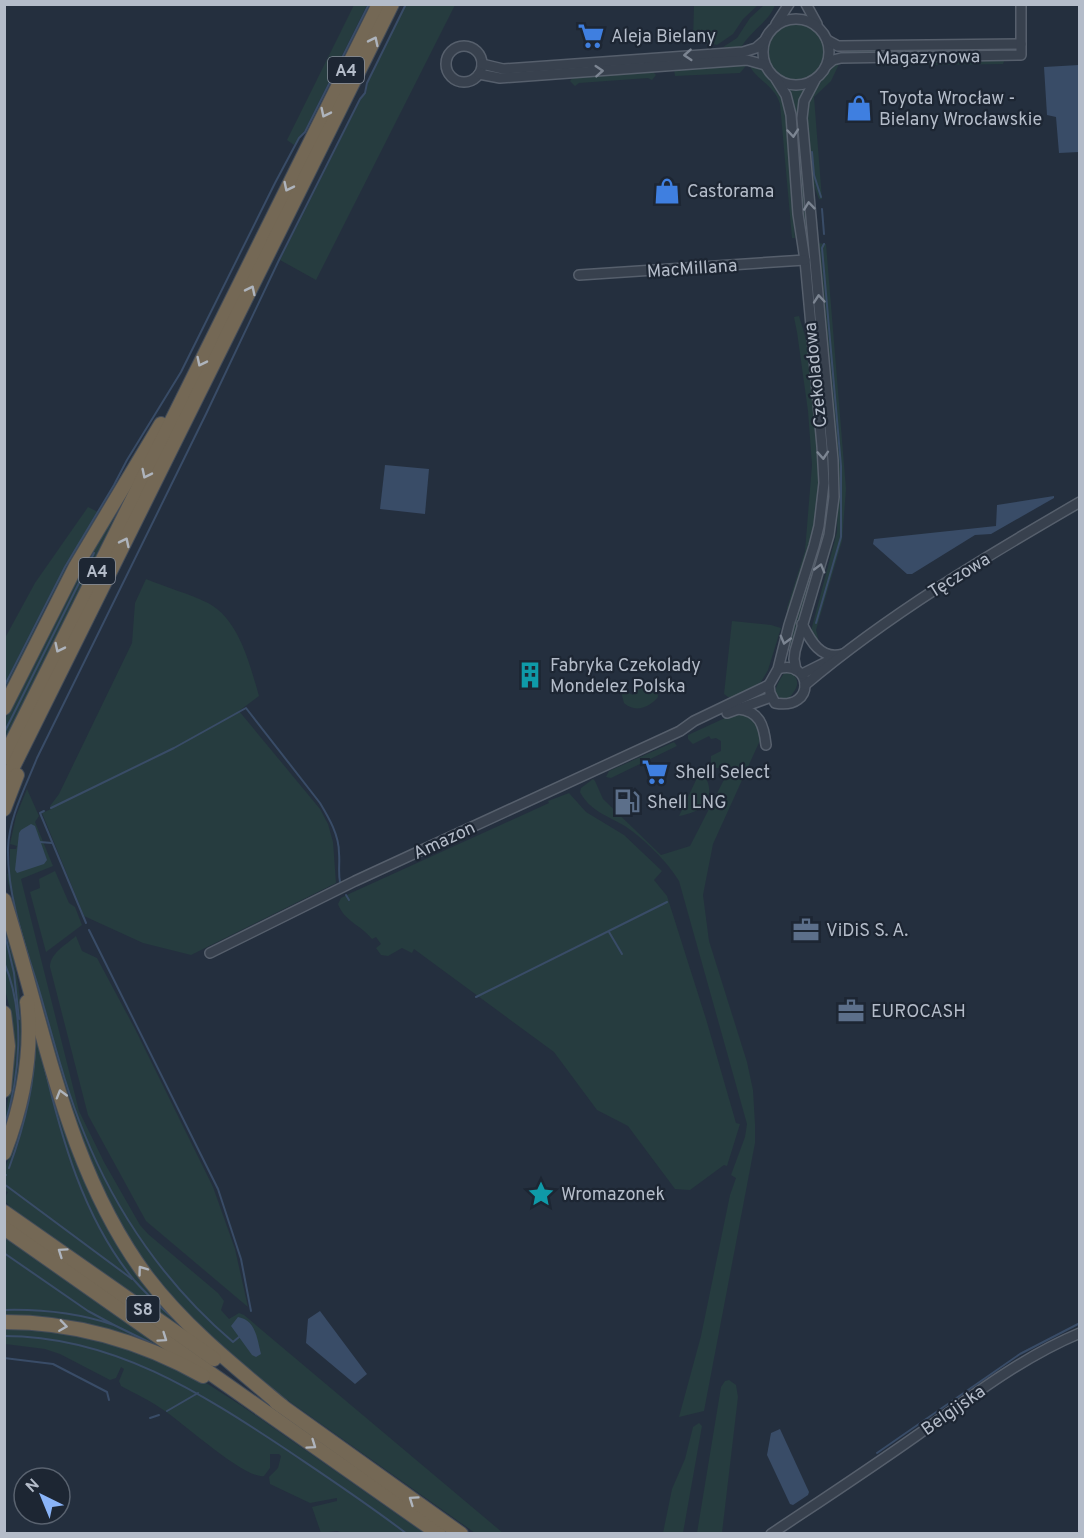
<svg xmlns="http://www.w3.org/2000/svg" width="1084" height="1538" font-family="Overpass,sans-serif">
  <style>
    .green { fill: #263c3f }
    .water { fill: #394c67 }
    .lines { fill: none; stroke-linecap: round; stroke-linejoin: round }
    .stream { stroke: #394c67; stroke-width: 2 }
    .minor-casing { stroke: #565f6c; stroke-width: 12 }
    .highway-casing { stroke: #434c59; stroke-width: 16 }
    .minor { stroke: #38414e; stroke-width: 9 }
    .highway { stroke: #746855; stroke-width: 14 }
    .oneway { stroke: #aeb4bd }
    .oneway2 { stroke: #7c8592 }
    .labels { text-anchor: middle; stroke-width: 4.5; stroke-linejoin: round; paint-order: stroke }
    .shield { fill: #1d2633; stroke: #878f9c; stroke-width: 1.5 }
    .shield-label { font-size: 16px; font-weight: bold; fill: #b4bcc9 }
    .poi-label { font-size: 18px; fill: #b4bcc9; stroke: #1d2633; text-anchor: start }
    .street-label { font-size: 18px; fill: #b4bcc9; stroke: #1d2633 }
  </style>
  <rect width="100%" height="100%" fill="#242f3e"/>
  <g class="green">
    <path d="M 405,4 L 455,5 L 316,280 L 280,260 L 361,99 L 366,93 L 368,82 Z"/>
    <path d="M 354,5 L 367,5 L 305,130 L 294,145 L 287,140 Z"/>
    <path d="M 694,5 L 694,4 L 758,5 L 743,19 L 733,34 L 717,45 L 702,41 L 693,41 Z"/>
    <path d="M 764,5 L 775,5 C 769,22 749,32 741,48 L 723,47 L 737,38 L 750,18 Z"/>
    <circle cx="796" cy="52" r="29"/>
    <path d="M 1011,48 L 1011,51 L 848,54 L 847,50 Z"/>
    <path d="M 1005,59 L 1003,64 L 875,66 L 877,64 L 903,64 L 917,61 Z"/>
    <path d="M 840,62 L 831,81 L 814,97 L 822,199 L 819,199 L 810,176 L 805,121 L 808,102 L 830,67 Z"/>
    <path d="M 745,64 L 745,67 L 740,73 L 675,76 L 674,69 Z"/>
    <path d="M 749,64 C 768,69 780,90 785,108 L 795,238 L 792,238 L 780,104 C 774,84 755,80 749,64 Z"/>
    <path d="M 652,71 L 656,75 L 652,80 L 648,78 L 579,83 L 575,86 L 570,81 L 574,76 Z"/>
    <path d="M 786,89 L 805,89 L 799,100 L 797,115 L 809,236 L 806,237 L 794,105 Z"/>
    <path d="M 817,243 L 826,244 L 846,489 L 842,541 L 816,630 L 819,642 L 817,645 L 811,631 L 837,532 L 838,484 Z"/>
    <path d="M 799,316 L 809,349 L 820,481 L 815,529 L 787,620 L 787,608 L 805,551 L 812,465 L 808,411 L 797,332 L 794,317 Z"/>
    <path d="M 817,338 L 819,350 C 825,409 836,470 826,529 C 819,570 802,609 791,649 L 786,648 L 824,521 Z"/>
    <path d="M 125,497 L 5,740 L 5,719 L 58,610 Z"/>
    <path d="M 88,507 L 100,513 L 49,601 L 5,691 L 5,638 L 35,583 Z"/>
    <path d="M 146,579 C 165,587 190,594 208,603 C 239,619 250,665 259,696 L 239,711 L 320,809 L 328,824 L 333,842 L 336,883 L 191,955 L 143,943 L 84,916 L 42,813 L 51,809 L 50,806 L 59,794 L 132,643 L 135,603 Z"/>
    <path d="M 732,621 L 771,625 L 781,628 L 768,670 L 761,682 L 735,697 L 728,697 L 724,694 Z"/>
    <path d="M 785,671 L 794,675 C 802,686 793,692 787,701 C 767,694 779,683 785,671 Z"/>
    <path d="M 640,681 L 657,688 L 658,697 C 649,708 635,713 624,703 L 621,692 L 622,690 L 633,695 Z"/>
    <path d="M 738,712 L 753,716 L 762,736 L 713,844 L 703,895 L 709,941 L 747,1062 L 753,1090 L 755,1124 L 755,1143 L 704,1411 L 679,1417 L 701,1336 L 730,1195 L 736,1178 L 731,1175 L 745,1137 L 747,1124 L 679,881 C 668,862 643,838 625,826 C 608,816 590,811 580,792 L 581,788 L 593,779 L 595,781 L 603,799 L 661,855 L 690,846 L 730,768 L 711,768 L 711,756 L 721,751 L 721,741 L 716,738 L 711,739 L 709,736 L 693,744 L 688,739 L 688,735 Z"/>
    <path d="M 674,742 L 677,746 L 611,778 L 606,777 L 609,771 Z"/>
    <path d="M 700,774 L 704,774 C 718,799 703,812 679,816 L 697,778 L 701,780 L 702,779 L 698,776 Z"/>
    <path d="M 27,789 L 39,816 L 35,822 L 53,866 L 21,879 L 79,1111 L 104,1162 L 140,1225 L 148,1234 L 218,1293 L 224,1301 L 221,1310 L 229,1319 L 239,1313 L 244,1315 L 503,1533 L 475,1533 L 276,1392 L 215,1345 L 158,1284 L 114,1218 L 78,1136 L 8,882 L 7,874 L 10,873 L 10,849 L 16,849 L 17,846 L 10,844 L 16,816 Z"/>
    <path d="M 569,793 L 586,812 L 624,835 L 662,871 L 654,880 L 667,896 L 706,1019 L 736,1123 L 740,1124 L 727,1166 L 724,1165 L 690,1190 L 675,1189 L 628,1126 L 597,1110 L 554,1052 L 414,949 L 412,953 L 402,948 L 388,956 L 381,955 L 376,948 L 381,944 L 376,937 L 372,939 C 361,925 344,921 338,904 L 341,898 L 351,893 L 549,803 L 548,801 Z"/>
    <path d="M 55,871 L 69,903 L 75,907 L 82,925 L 46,952 L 30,892 L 40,888 L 39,879 Z"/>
    <path d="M 4,922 C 21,979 28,1037 16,1095 C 13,1110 8,1125 5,1140 L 5,1117 L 12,1077 L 11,1014 L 5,989 Z"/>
    <path d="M 76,936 L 82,951 L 97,958 L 135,1029 L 213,1187 L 235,1249 L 248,1307 L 146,1221 L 88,1115 L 50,967 C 50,953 66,945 76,936 Z"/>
    <path d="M 33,1020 L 83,1174 L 198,1341 L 11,1208 L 5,1201 L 5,1197 L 8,1192 L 5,1191 L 5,1168 L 12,1150 Z"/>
    <path d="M 4,1236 L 180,1358 L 5,1318 Z"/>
    <path d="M 5,1326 L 27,1326 L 120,1344 L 200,1379 L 242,1406 L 424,1533 L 347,1534 L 337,1531 L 321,1533 L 312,1507 L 337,1501 L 337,1498 L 310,1503 L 270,1484 L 269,1477 L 278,1468 L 281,1456 L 279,1454 L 270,1454 L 270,1468 L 264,1476 C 246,1480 183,1423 165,1411 C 151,1401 136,1394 121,1386 L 119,1381 L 124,1369 L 121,1367 L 116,1378 L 110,1380 L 60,1354 L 45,1349 L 5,1344 Z"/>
    <path d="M 729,1380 L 736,1385 L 738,1397 L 722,1533 L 697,1533 L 721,1387 L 725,1381 Z"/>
    <path d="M 699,1423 L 702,1426 L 683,1533 L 663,1533 L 672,1489 L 685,1459 L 693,1427 Z"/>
  </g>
  <g class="water">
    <path d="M 1079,65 L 1079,152 L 1059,153 L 1056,117 L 1047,115 L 1044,67 Z"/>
    <path d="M 385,465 L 429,469 L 425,514 L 380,509 Z"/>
    <path d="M 1054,496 L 1054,498 L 991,534 L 975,535 L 912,574 L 907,574 L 873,544 L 874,539 L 996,526 L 997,505 Z"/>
    <path d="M 31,824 L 35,826 L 47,860 L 44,864 L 17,873 L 15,870 L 19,833 L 21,830 Z"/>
    <path d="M 320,1311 L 367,1374 L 355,1384 L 306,1343 L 308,1319 Z"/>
    <path d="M 238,1317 C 256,1320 257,1339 261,1354 L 256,1357 L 252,1355 L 231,1326 Z"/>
    <path d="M 780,1429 L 809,1492 L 808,1495 L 793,1505 L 790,1504 L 767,1455 L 771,1433 Z"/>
  </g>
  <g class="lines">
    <g class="stream">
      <path d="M 812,152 L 814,175 L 821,197"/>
      <path d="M 822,209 L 824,234"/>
      <path d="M 816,623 L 841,537 L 841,466 L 822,248 L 824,244"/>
      <path d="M 4,687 L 65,567 L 114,485 L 127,460 L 181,372 L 275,183 L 299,138 L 305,132 L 369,4"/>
      <path d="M 4,733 L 94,553"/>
      <path d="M 51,808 L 174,748 L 246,708 L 320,803 C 329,818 339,835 339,853 C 340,863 338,872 340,882"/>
      <path d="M 44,811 L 40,813 L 86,923"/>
      <path d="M 40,842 L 52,843"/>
      <path d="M 346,895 L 349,900"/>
      <path d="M 4,930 L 14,973 L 19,1019"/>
      <path d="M 89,930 L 218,1189 L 241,1259 L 251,1311"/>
      <path d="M 609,932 L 622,954"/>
      <path d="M 4,962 C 26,1014 20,1076 4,1128"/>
      <path d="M 476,997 L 667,902"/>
      <path d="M 43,1060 C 61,1137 83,1218 134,1280 C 147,1295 163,1309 177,1322"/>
      <path d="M 9,1168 C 24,1127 35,1086 35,1042"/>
      <path d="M 4,1177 L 6,1175"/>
      <path d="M 4,1184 L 132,1279"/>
      <path d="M 4,1253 L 88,1311 L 114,1325 C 78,1313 42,1309 4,1310"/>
      <path d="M 114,1325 L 157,1346"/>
      <path d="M 4,1336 C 113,1336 201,1393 287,1450 C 327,1477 368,1504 407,1534"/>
      <path d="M 239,1337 L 233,1342 C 167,1286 116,1213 84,1133 C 65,1087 53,1038 39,990 C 25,945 7,896 8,848 C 9,817 26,786 37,758 L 206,414 L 279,260 L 360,99 L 365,93 L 367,83 L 406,4"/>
      <path d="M 4,1358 L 53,1364 L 107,1392 L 109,1400"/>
      <path d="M 167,1411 L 198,1393"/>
      <path d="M 150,1418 L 159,1415"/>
      <path d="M 877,1453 L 1020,1354 L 1080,1323"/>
    </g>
    <g class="minor-casing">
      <g id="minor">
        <path d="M 806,4 L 817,24"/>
        <circle cx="796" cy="52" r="33"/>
        <path d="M 776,24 L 789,4"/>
        <path d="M 827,40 L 838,46 L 1021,44"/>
        <circle cx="464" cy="64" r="18"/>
        <path d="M 482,64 L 503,69 L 743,52 L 756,48 L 764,41"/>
        <path d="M 827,65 L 833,60 L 841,58 L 1021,55 L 1021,4"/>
        <path d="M 479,74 L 500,78 L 747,60 L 765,65"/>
        <path d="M 776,79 L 786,95 L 791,115 L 798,214 L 805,260 L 822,446 L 824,483 L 819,526 L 814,546 L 789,625 L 778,669 L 769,685 L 770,693 L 775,703 C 817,711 812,658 778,669"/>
        <path d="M 579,275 L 805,260"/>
        <path d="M 802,624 C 810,640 821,661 843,654"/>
        <path d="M 796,670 L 794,659 L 795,651 L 829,535 L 834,497 L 833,460 L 802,118 L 804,101 L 815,80"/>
        <path d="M 802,674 L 830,660"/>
        <path d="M 805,685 C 889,614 985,557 1080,502"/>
        <path d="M 738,709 C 760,711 764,726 766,745"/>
        <path d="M 727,713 L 771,697"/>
        <path d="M 210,953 L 355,881 L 680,731 L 694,721 L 769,685"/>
        <path d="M 771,1534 C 819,1502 868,1470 916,1436 C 968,1399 1020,1358 1080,1333"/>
      </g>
    </g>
    <g class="highway-casing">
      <g id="highway">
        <path d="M 4,708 L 76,566 L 161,424"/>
        <path d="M 4,758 L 379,4"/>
        <path d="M 4,785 L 392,4"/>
        <path d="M 4,809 L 17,775"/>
        <path d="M 4,900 C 45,1028 65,1167 147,1277 C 185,1327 234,1366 282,1406"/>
        <path d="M 4,1013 L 8,1046 L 4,1090"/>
        <path d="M 4,1153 C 22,1106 33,1053 27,1002"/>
        <path d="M 4,1212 L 214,1359"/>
        <path d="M 4,1228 L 439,1534"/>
        <path d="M 4,1322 C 75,1322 141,1341 203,1376"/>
        <path d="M 276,1402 L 461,1534"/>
      </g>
    </g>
    <use href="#minor" class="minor"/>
    <use href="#highway" class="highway"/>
  </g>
  <defs><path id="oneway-chevron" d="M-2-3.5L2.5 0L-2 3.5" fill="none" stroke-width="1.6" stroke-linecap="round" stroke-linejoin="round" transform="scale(1.5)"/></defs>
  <g class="oneway">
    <use href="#oneway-chevron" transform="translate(374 41) rotate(-64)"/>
    <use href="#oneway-chevron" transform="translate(325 113) rotate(116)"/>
    <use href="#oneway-chevron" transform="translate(288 187) rotate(116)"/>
    <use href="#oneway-chevron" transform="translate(251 290) rotate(-64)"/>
    <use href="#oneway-chevron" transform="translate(201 362) rotate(116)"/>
    <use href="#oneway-chevron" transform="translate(146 474) rotate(116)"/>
    <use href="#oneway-chevron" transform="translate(125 542) rotate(-64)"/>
    <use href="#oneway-chevron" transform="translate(59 648) rotate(116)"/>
    <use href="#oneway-chevron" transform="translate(61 1094) rotate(-106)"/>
    <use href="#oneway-chevron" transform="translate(62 1252) rotate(-145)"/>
    <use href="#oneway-chevron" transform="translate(142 1270) rotate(-126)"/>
    <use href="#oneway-chevron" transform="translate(63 1326) rotate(8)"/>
    <use href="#oneway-chevron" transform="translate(163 1338) rotate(35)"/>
    <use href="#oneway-chevron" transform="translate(312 1445) rotate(35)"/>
    <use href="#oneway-chevron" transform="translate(413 1500) rotate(-145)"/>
  </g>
  <g class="oneway2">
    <use href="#oneway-chevron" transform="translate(688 55) rotate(176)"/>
    <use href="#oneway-chevron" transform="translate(599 71) rotate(-4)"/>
    <use href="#oneway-chevron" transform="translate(793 133) rotate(85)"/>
    <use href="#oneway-chevron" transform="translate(809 206) rotate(-96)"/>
    <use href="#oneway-chevron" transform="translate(819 299) rotate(-95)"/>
    <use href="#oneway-chevron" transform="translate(823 455) rotate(86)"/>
    <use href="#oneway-chevron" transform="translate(820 568) rotate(-74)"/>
    <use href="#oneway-chevron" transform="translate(785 640) rotate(105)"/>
  </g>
  <defs>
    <g id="supermarket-bare" transform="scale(2.07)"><path d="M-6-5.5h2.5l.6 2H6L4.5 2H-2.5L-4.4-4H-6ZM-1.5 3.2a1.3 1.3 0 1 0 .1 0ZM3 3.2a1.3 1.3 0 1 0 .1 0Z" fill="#3f7fe0" stroke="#1d2633" stroke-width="2.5" paint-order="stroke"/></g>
    <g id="shop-bare" transform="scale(2.07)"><path d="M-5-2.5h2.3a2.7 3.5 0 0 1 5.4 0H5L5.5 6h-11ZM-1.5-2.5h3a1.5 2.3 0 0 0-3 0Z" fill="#3f7fe0" stroke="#1d2633" stroke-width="2.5" paint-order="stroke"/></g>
    <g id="building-bare" transform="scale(2.07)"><path d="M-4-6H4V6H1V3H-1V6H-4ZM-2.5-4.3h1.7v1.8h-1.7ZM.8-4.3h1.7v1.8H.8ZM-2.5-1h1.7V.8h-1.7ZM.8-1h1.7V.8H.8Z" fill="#0f9aa8" stroke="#1d2633" stroke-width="2.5" paint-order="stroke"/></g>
    <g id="fuel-bare" transform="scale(2.07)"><path d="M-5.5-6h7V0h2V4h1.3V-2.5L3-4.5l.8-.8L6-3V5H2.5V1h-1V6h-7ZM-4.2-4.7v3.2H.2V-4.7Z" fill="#5c6f8a" stroke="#1d2633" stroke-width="2.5" paint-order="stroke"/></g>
    <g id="office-bare" transform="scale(2.07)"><path d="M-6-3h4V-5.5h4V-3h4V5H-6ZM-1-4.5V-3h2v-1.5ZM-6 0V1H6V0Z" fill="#5c6f8a" stroke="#1d2633" stroke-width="2.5" paint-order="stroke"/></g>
    <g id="sight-bare" transform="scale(2.07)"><path d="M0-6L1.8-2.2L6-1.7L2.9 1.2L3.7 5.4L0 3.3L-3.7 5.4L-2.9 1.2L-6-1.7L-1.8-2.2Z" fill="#0f9aa8" stroke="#1d2633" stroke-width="2.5" paint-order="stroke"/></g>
  </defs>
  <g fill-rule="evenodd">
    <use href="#supermarket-bare" x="591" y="36"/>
    <use href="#shop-bare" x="859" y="108"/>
    <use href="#shop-bare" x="667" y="191"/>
    <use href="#building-bare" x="530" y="675"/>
    <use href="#supermarket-bare" x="655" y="772"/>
    <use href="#fuel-bare" x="627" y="802"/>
    <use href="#office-bare" x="806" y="930"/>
    <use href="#office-bare" x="851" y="1011"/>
    <use href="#sight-bare" x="541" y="1194"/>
  </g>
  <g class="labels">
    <g class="shield">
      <rect x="328" y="57" width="36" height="26" rx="4.5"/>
      <rect x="79" y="558" width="36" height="26" rx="4.5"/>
      <rect x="126.5" y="1296" width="33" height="26" rx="4.5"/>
    </g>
    <g class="shield-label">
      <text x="346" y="76">A4</text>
      <text x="97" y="577">A4</text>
      <text x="143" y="1315">S8</text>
    </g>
    <g class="poi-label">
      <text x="611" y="42">Aleja Bielany</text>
      <text x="879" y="104">Toyota Wrocław -<tspan x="879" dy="21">Bielany Wrocławskie</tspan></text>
      <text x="687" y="197">Castorama</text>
      <text x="550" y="671">Fabryka Czekolady<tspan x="550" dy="21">Mondelez Polska</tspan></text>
      <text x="675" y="778">Shell Select</text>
      <text x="647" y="808">Shell LNG</text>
      <text x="826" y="936">ViDiS S. A.</text>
      <text x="871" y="1017">EUROCASH</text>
      <text x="561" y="1200">Wromazonek</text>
    </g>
    <g class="street-label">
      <text transform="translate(928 57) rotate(-1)" y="6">Magazynowa</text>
      <text transform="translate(692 268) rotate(-4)" y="6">MacMillana</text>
      <text transform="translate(815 375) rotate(-96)" y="6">Czekoladowa</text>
      <text transform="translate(959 575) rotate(-32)" y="6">Tęczowa</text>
      <text transform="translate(444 840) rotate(-25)" y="6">Amazon</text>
      <text transform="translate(953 1410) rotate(-35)" y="6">Belgijska</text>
    </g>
  </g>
  <rect width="1084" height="1538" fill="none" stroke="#b4bcc9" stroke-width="12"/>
  <g transform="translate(42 1496) rotate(317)"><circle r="28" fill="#1d2633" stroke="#59626f" stroke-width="1.5"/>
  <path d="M0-4.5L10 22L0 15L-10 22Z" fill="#8ab4f8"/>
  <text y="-9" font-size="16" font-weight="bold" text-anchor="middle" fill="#b4bcc9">N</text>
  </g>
</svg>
